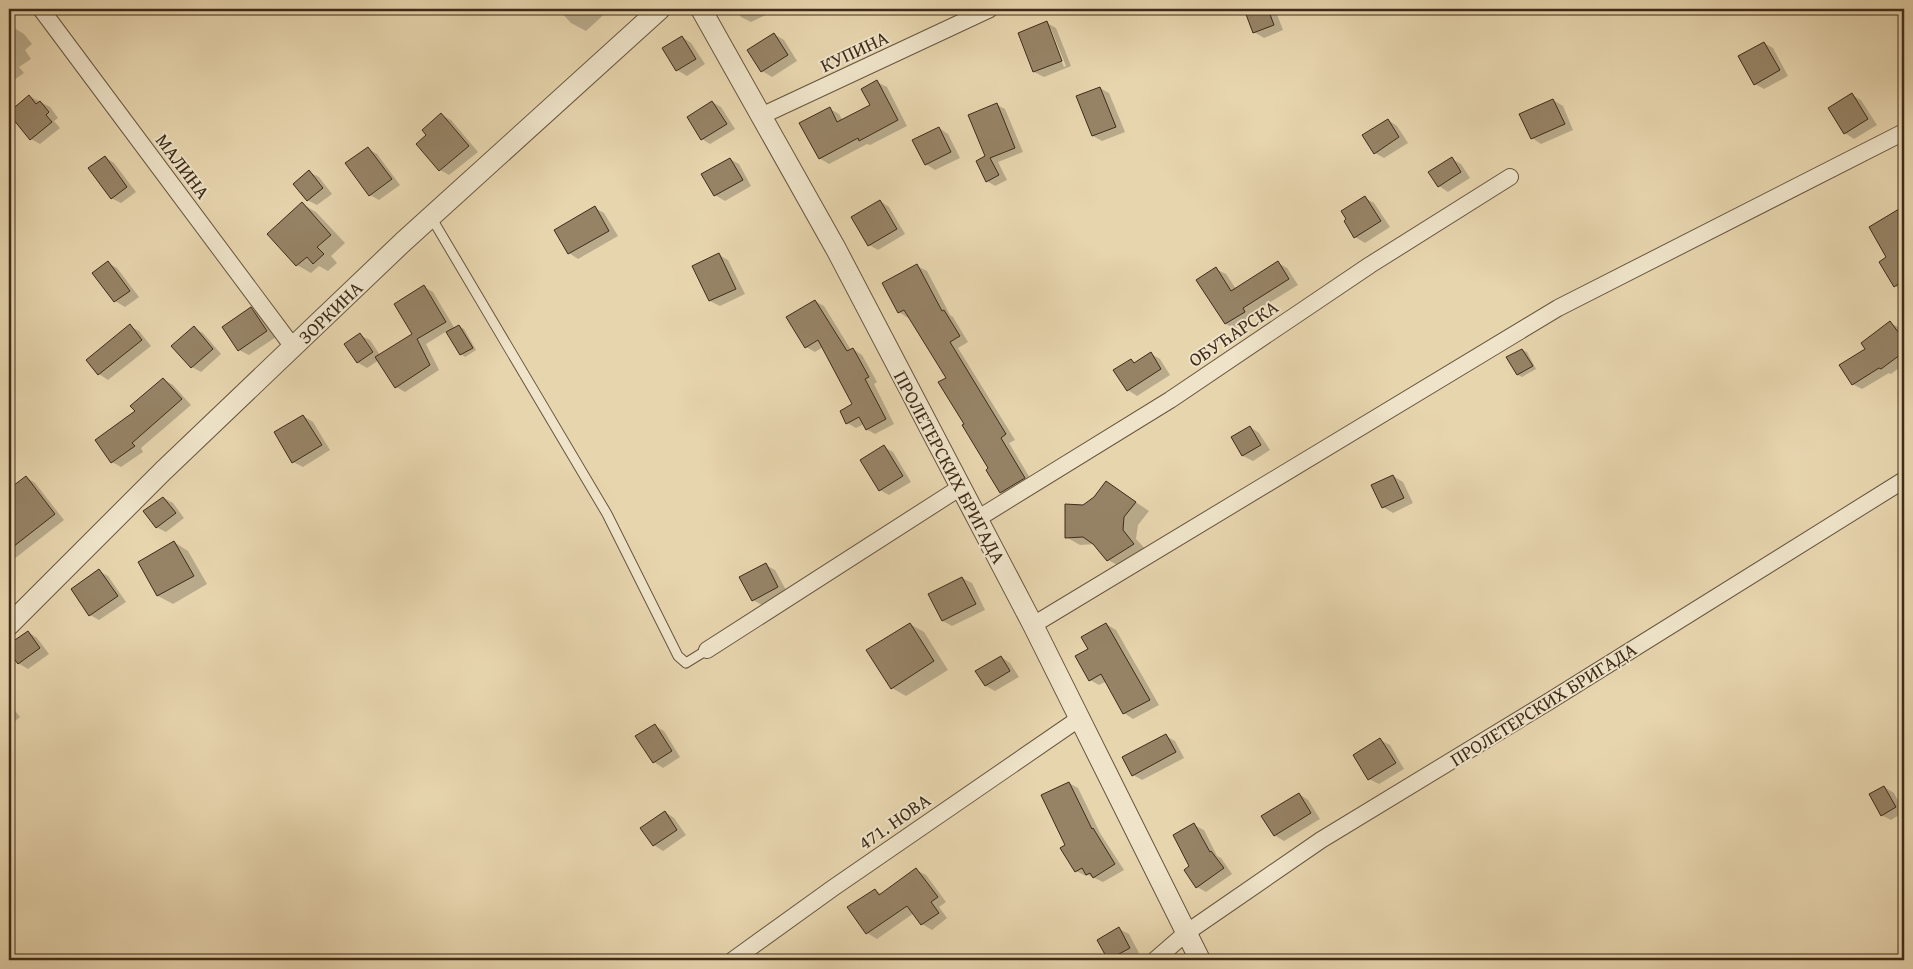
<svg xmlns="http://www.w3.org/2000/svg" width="1913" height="969" font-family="'Gentium Book Plus',serif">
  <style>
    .shadow { fill: #0003; fill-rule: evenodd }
    .building { fill: #968366; stroke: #3e2b19 }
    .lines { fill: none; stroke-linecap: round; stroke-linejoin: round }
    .service-casing { stroke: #68563e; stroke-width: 11 }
    .minor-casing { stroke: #68563e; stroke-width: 18 }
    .tertiary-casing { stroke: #68563e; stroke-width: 22 }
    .service { stroke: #efe4ca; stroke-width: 9 }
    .minor { stroke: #efe4ca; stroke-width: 16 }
    .tertiary { stroke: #efe4ca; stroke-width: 20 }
    .labels { text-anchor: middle; stroke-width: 4; stroke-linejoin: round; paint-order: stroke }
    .street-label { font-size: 19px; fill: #3e2b19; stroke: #efe4ca }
  </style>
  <rect width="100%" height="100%" fill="#e7d5ae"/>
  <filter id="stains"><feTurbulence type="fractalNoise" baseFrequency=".004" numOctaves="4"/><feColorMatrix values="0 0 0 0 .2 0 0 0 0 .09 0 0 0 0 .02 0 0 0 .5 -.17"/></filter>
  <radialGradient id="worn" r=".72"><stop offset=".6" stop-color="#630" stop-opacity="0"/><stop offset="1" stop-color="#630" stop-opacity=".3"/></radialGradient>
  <g class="shadow">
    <path d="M 558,9 L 610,9 L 586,31 L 571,23 Z"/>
    <path d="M 737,9 L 778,9 L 751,22 L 741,17 Z"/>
    <path d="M 863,9 L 880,9 L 870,13 Z"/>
    <path d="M 1248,9 L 1275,9 L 1283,30 L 1264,38 L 1254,32 L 1246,10 Z"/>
    <path d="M 1047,23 L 1056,28 L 1071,66 L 1044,77 L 1034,72 L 1019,34 ZM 1048,29 L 1051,29 L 1066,66 L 1064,67 Z"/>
    <path d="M 14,28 L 24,34 L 32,44 L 25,50 L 31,59 L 19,67 L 24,73 L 11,82 L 9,81 L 9,29 L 11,31 Z"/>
    <path d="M 774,34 L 784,40 L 797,61 L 772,77 L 762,71 Z"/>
    <path d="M 682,37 L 691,43 L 705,64 L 687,76 L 677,70 L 663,49 Z"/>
    <path d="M 1764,43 L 1773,48 L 1788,76 L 1764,89 L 1755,84 Z"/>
    <path d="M 877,82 L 887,87 L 907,126 L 870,145 L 867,144 L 829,164 L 819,158 L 830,109 L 839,114 L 843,121 L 872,106 Z"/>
    <path d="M 1100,88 L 1109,93 L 1125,132 L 1102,141 L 1093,136 Z"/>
    <path d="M 1852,95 L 1861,100 L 1877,125 L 1854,139 L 1845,133 Z"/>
    <path d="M 29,96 L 50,107 L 58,118 L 54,121 L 60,128 L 40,144 L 31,139 Z"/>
    <path d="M 1553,100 L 1563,106 L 1573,130 L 1541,144 L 1532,138 Z"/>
    <path d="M 712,102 L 721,107 L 735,129 L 710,144 L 702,139 L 688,117 Z"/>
    <path d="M 997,105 L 1005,109 L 1023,152 L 998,162 L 1007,180 L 995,186 L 987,181 L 986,157 Z"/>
    <path d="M 442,115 L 451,120 L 478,152 L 449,175 L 440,170 Z"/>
    <path d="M 1388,120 L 1397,126 L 1408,143 L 1384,158 L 1375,153 Z"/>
    <path d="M 939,128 L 948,134 L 960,158 L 935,170 L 926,164 Z"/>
    <path d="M 368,149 L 377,154 L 400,185 L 379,200 L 370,195 Z"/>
    <path d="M 105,157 L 114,163 L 136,192 L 121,203 L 111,198 Z"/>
    <path d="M 730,159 L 739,164 L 751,186 L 725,201 L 715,195 Z"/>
    <path d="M 1452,159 L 1461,164 L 1470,178 L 1448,192 L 1439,186 Z"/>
    <path d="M 309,172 L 319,177 L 332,194 L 317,205 L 307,200 Z"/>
    <path d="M 1365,198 L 1374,203 L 1390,227 L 1365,243 L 1355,237 L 1345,221 Z"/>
    <path d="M 880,201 L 889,207 L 905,234 L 878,250 L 869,245 Z"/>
    <path d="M 302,204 L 316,212 L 345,243 L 331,256 L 337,263 L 328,271 L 319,266 L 311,273 L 297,265 Z"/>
    <path d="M 1904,207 L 1904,291 L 1895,286 L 1888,257 L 1870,228 Z"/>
    <path d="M 595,208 L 604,213 L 618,236 L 578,259 L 569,253 Z"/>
    <path d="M 719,255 L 728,260 L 745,294 L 720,306 L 710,301 L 694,267 Z"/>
    <path d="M 108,263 L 117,268 L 139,297 L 125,307 L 115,301 L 94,273 Z"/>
    <path d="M 1278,263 L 1287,268 L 1298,285 L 1251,314 L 1253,317 L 1235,329 L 1226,324 L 1216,269 L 1226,274 L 1236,289 Z"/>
    <path d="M 917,266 L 927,271 L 950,315 L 953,317 L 968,342 L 958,348 L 1015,440 L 1009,443 L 1033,483 L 1010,498 L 1001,492 L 990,469 L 940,383 L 947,378 L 910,317 L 908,318 L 899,312 Z"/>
    <path d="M 424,287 L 433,292 L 455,329 L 459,326 L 464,329 L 476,350 L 465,357 L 461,354 L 447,331 L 426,344 L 439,370 L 405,392 L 396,387 L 379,360 L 367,368 L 357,362 L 360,335 L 370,340 L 380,355 L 413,334 Z"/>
    <path d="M 815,301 L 824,306 L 851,350 L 853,349 L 862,355 L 877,382 L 874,384 L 894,424 L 875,434 L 866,429 L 864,424 L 856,428 L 847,423 L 854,405 L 823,347 L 815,352 L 806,347 Z"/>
    <path d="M 251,309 L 260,314 L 276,337 L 249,355 L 239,350 Z"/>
    <path d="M 1890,323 L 1900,328 L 1904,335 L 1904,364 L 1891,374 L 1889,373 L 1862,389 L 1852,384 L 1867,349 Z"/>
    <path d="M 130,326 L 139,331 L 151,346 L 108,380 L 99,374 Z"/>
    <path d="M 194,328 L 203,333 L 221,354 L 201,372 L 192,367 Z"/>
    <path d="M 1522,350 L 1527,352 L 1536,369 L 1522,377 L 1518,375 Z"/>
    <path d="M 1151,354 L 1160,359 L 1170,375 L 1137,396 L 1128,390 L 1131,360 L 1136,363 Z"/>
    <path d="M 163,379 L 173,385 L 191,405 L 141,448 L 143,452 L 121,467 L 112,462 L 136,412 Z"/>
    <path d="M 303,416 L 313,422 L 330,450 L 303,467 L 293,462 Z"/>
    <path d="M 1250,427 L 1259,433 L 1270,450 L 1253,461 L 1243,456 L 1233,438 Z"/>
    <path d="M 884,447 L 893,452 L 911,482 L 889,495 L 880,490 Z"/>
    <path d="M 1393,476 L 1403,482 L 1413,503 L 1393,513 L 1383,507 L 1373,486 Z"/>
    <path d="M 26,477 L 35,483 L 64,520 L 9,563 L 9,509 L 13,505 L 9,500 L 9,490 Z"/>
    <path d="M 1106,482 L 1149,511 L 1138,525 L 1136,539 L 1148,552 L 1123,568 L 1108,560 L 1096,544 L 1080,545 L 1066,537 L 1083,506 L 1095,498 Z"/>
    <path d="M 164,498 L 173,503 L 184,518 L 166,532 L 156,527 Z"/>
    <path d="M 1902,517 L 1904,517 L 1904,530 Z"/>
    <path d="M 174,542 L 188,551 L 207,584 L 173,604 L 158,596 L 139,562 Z"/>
    <path d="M 766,565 L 775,570 L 787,592 L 762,605 L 753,600 Z"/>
    <path d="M 99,571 L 108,576 L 126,602 L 99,620 L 90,615 Z"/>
    <path d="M 962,578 L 972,583 L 985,610 L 952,626 L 943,621 Z"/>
    <path d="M 910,624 L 924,632 L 948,670 L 906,696 L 892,688 Z"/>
    <path d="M 1106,624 L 1116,630 L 1159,705 L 1133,719 L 1124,713 L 1107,681 L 1099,685 L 1090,680 L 1090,650 Z"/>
    <path d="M 28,632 L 37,638 L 49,654 L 28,669 L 18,663 L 9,650 L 9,646 Z"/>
    <path d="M 1001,657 L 1010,663 L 1019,677 L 995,691 L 986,686 Z"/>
    <path d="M 9,703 L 20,717 L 9,726 Z"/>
    <path d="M 655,726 L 664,731 L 680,757 L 663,768 L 654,762 Z"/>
    <path d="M 1166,736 L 1175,741 L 1184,758 L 1142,780 L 1133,775 Z"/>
    <path d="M 1380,740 L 1390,745 L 1404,769 L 1379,784 L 1369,779 Z"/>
    <path d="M 1069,783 L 1078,788 L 1100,833 L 1124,870 L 1103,882 L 1088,875 L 1086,876 L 1076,871 L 1067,845 Z"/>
    <path d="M 1884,787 L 1894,793 L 1904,812 L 1891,820 L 1881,815 Z"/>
    <path d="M 1299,794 L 1308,800 L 1320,819 L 1284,841 L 1274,835 Z"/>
    <path d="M 665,812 L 674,818 L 686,835 L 663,851 L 654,845 Z"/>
    <path d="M 1194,825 L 1204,830 L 1217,856 L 1221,858 L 1232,874 L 1206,892 L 1197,887 L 1191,867 Z"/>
    <path d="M 916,870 L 926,875 L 946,902 L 939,907 L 947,918 L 932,930 L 922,924 L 914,913 L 877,939 L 867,933 L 849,908 L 875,890 L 883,895 Z"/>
    <path d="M 1119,929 L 1129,934 L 1139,953 L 1126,960 L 1112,960 L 1109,959 Z"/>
  </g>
  <g class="building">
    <path d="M 1244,9 L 1268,9 L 1274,25 L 1253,33 Z"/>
    <path d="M 1047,21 L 1062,61 L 1033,72 L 1018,33 Z"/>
    <path d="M 774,33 L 788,55 L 761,72 L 747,50 Z"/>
    <path d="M 682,36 L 696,59 L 676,71 L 662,48 Z"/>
    <path d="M 1764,42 L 1780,70 L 1754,85 L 1738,56 Z"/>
    <path d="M 877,80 L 898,120 L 859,141 L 858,138 L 819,159 L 799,123 L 830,107 L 837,122 L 870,105 L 861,89 Z"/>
    <path d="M 1100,87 L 1116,127 L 1092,136 L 1076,96 Z"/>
    <path d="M 1852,93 L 1868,119 L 1844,134 L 1828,108 Z"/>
    <path d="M 29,95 L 36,104 L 40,101 L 49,112 L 46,115 L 52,122 L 30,140 L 9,114 L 9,112 Z"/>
    <path d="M 1553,99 L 1565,124 L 1531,139 L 1519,114 Z"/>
    <path d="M 712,101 L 727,124 L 701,140 L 687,117 Z"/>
    <path d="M 997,103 L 1015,148 L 990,158 L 999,175 L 986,182 L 976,161 L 985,156 L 968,115 Z"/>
    <path d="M 441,113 L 469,146 L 439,171 L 416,144 L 426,135 L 422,130 Z"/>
    <path d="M 1388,119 L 1399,137 L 1374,154 L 1362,135 Z"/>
    <path d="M 939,127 L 951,152 L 925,165 L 912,140 Z"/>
    <path d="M 368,147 L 392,179 L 369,196 L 345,163 Z"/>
    <path d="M 105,156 L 127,187 L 111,199 L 88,168 Z"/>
    <path d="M 1452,157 L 1461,172 L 1438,187 L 1428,172 Z"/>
    <path d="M 730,158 L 743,180 L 714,196 L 701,174 Z"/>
    <path d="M 309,170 L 323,188 L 307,201 L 293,184 Z"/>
    <path d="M 1365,196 L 1381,221 L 1354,238 L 1344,221 L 1346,219 L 1341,211 Z"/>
    <path d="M 880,200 L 897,229 L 868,246 L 851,217 Z"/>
    <path d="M 302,202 L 331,235 L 317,247 L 324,254 L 313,264 L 307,257 L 296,266 L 267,234 Z"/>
    <path d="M 595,206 L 609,231 L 568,254 L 554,230 Z"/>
    <path d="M 1904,206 L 1904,280 L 1894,287 L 1879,262 L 1886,257 L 1869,227 Z"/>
    <path d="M 719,253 L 736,289 L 709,301 L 692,266 Z"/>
    <path d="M 108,261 L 130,291 L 114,302 L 92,273 Z"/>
    <path d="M 1278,261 L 1289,279 L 1243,308 L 1245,312 L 1225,324 L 1196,280 L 1216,267 L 1231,291 Z"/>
    <path d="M 917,264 L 942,311 L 944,310 L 960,336 L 950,342 L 1006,434 L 1001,438 L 1025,478 L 1000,493 L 986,470 L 988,468 L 962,425 L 964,424 L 938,382 L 946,378 L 904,310 L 898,313 L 882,283 Z"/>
    <path d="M 424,285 L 446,322 L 417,339 L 430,365 L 395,388 L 375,357 L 412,334 L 394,304 Z"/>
    <path d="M 815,300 L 847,351 L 853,348 L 869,377 L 865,379 L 886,419 L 866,430 L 859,417 L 846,424 L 840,411 L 852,404 L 818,340 L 805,348 L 786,317 Z"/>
    <path d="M 251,307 L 267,331 L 238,351 L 222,327 Z"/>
    <path d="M 1890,321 L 1904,340 L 1904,352 L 1881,369 L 1879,368 L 1852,385 L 1839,365 L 1865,349 L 1861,343 Z"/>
    <path d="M 130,324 L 142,340 L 98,375 L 86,360 Z"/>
    <path d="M 459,325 L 473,348 L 460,355 L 446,332 Z"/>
    <path d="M 194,326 L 213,349 L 191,368 L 171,346 Z"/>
    <path d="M 360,333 L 373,352 L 357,363 L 344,344 Z"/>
    <path d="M 1522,349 L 1533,366 L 1517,375 L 1506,357 Z"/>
    <path d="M 1151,352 L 1161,369 L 1127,391 L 1113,370 L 1131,359 L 1134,363 Z"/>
    <path d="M 163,378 L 182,399 L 132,443 L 135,446 L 111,463 L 95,440 L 135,411 L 130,406 Z"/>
    <path d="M 303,415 L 322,445 L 292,463 L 274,432 Z"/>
    <path d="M 1250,426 L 1261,445 L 1242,456 L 1231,437 Z"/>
    <path d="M 884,445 L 903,476 L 879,491 L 860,460 Z"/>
    <path d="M 1393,475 L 1404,498 L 1382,508 L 1371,485 Z"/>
    <path d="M 26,476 L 55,514 L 9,550 L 9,489 Z"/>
    <path d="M 1106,481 L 1136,502 L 1124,517 L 1123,530 L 1134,544 L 1107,561 L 1093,544 L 1083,537 L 1065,538 L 1065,504 L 1083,505 L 1094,497 Z"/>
    <path d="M 163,497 L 176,513 L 156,528 L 143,511 Z"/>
    <path d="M 174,541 L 194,576 L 157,596 L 138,562 Z"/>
    <path d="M 766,563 L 778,587 L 752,601 L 739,577 Z"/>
    <path d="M 99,569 L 118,596 L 89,616 L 71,589 Z"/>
    <path d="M 962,577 L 976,604 L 942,621 L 928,594 Z"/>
    <path d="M 910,623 L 934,661 L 891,689 L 866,650 Z"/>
    <path d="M 1106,623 L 1150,700 L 1123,714 L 1101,674 L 1089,681 L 1075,656 L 1088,649 L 1081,637 Z"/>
    <path d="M 28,631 L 40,648 L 18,664 L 9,652 L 9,644 Z"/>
    <path d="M 1001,656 L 1010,671 L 985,686 L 975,671 Z"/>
    <path d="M 655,724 L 672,751 L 653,763 L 635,736 Z"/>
    <path d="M 1166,734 L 1176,752 L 1132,776 L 1122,757 Z"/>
    <path d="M 1380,738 L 1396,763 L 1368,780 L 1353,755 Z"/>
    <path d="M 1069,782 L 1092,829 L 1093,828 L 1115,864 L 1093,878 L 1090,873 L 1086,875 L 1082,868 L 1075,872 L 1060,848 L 1065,845 L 1041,795 Z"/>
    <path d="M 1884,786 L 1896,807 L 1881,816 L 1869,794 Z"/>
    <path d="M 1299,793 L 1311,813 L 1274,836 L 1261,816 Z"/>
    <path d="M 665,811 L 677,830 L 653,846 L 640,828 Z"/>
    <path d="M 1194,823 L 1210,852 L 1211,851 L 1224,868 L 1196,888 L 1184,870 L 1189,866 L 1173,835 Z"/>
    <path d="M 916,868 L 938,897 L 931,902 L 939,913 L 921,925 L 907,906 L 866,934 L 847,907 L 875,889 L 879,895 Z"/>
    <path d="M 1119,927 L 1130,948 L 1108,960 L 1097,940 Z"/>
  </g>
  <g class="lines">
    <g class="service-casing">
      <path id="service" d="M 431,217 L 607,514 L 678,656 L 686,663 L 707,650"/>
    </g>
    <g class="minor-casing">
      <g id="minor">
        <path d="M 41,9 L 293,347"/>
        <path d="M 761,116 L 990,9"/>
        <path d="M 977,519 L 1170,400 L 1370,265 L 1510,177"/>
        <path d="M 1033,625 L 1558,308 L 1904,132"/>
        <path d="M 707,650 L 961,487"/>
        <path d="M 733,960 L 833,888 L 1080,718"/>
        <path d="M 1155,960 L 1186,933 L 1321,840 L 1548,702 L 1904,480"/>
      </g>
    </g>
    <g class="tertiary-casing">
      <g id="tertiary">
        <path d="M 701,9 L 836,249 L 1033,625 L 1200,960"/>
        <path d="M 9,625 L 163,471 L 403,242 L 660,9"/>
      </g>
    </g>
    <use href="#service" class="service"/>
    <use href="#minor" class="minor"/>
    <use href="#tertiary" class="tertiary"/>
  </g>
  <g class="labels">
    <g class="street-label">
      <text transform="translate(854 51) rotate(-25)" y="7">КУПИНА</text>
      <text transform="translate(183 166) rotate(53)" y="7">МАЛИНА</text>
      <text transform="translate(330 312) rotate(-44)" y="7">ЗОРКИНА</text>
      <text transform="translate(1233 333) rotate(-34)" y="7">ОБУЋАРСКА</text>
      <text transform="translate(950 467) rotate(62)" y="7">ПРОЛЕТЕРСКИХ БРИГАДА</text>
      <text transform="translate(1543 704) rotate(-32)" y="7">ПРОЛЕТЕРСКИХ БРИГАДА</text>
      <text transform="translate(894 821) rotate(-35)" y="7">471. НОВА</text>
    </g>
  </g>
  <rect width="1913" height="969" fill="none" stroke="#e7d5ae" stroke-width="30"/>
  <rect x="10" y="10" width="1893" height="949" fill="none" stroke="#3e2b19" stroke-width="2.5"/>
  <rect x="15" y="15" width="1883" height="939" fill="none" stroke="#3e2b19"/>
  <rect width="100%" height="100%" filter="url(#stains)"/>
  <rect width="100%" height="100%" fill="url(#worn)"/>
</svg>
